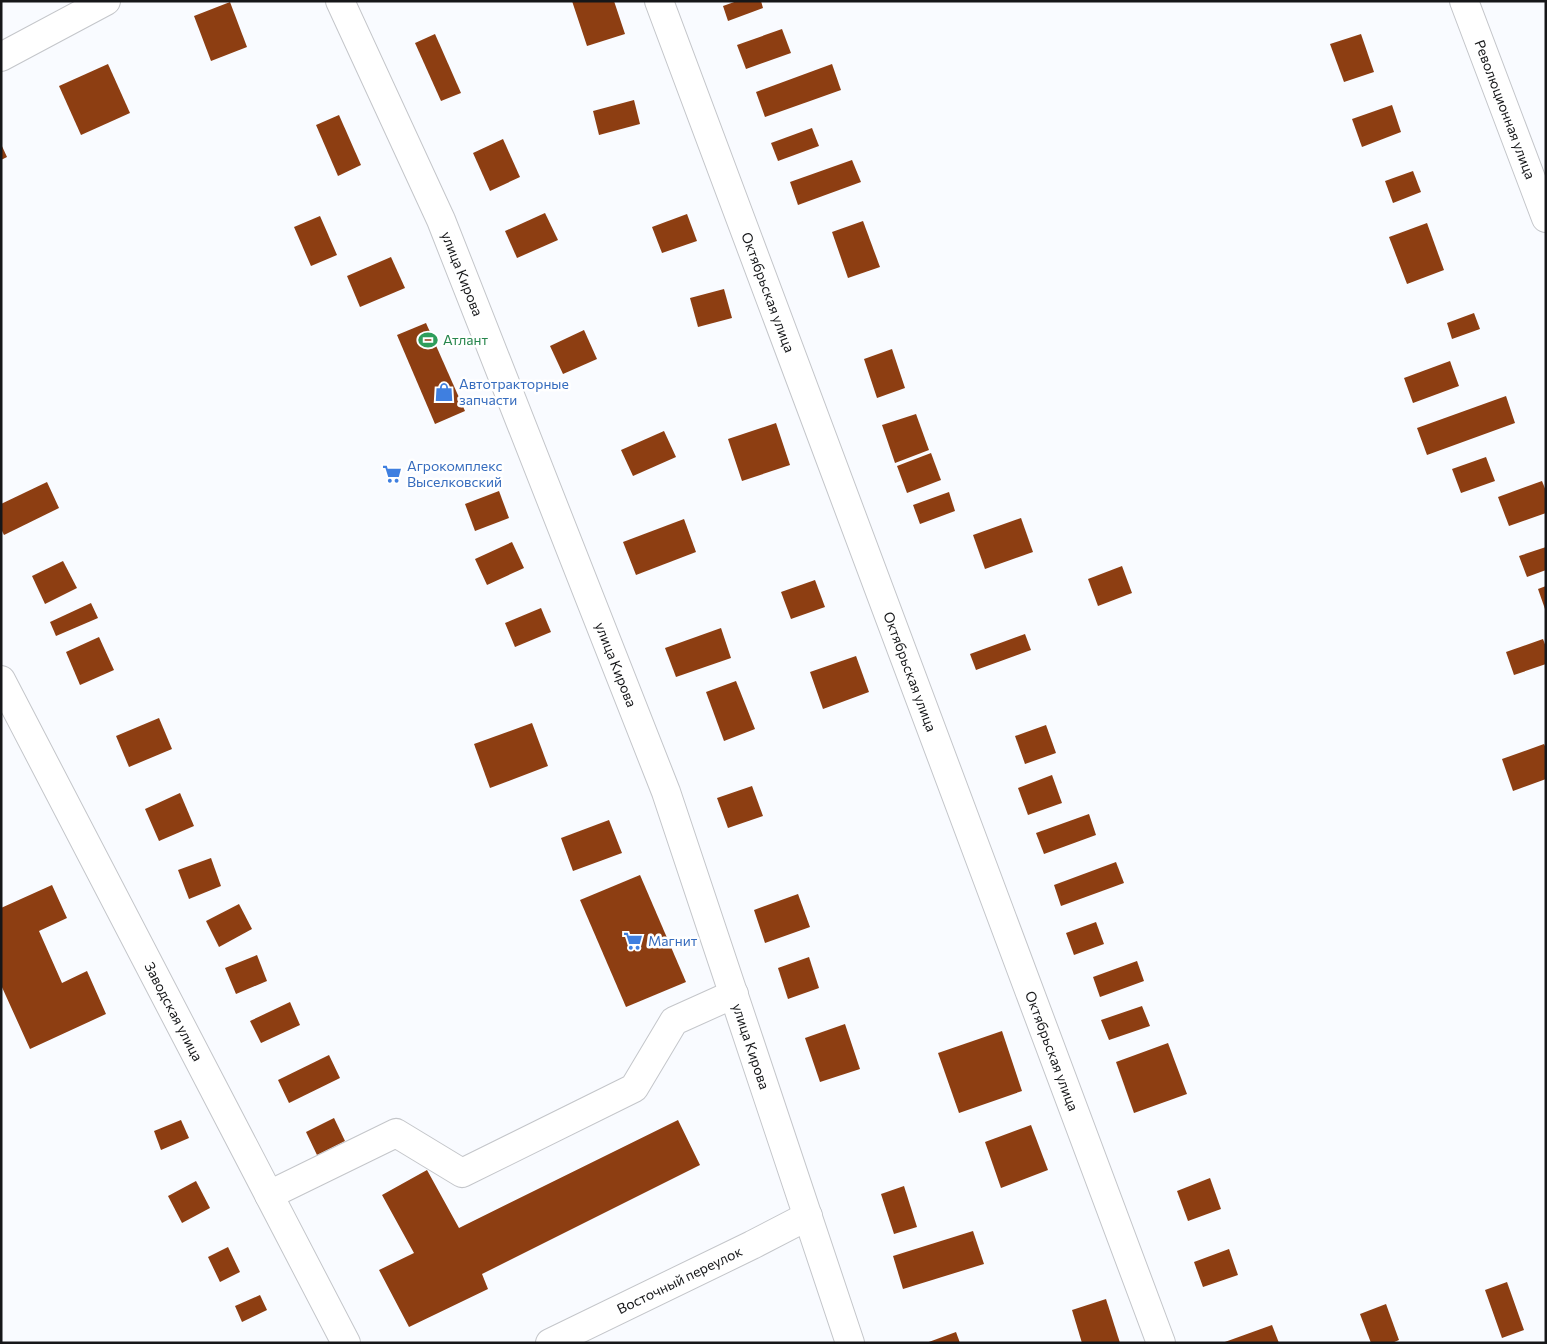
<svg xmlns="http://www.w3.org/2000/svg" width="1547" height="1344" font-family="Commissioner,sans-serif">
  <style>
    .building { fill: #8d3e12 }
    .lines { fill: none; stroke-linecap: round; stroke-linejoin: round }
    .minor-casing { stroke: #c4c6ca; stroke-width: 30 }
    .minor { stroke: #fff; stroke-width: 28 }
    .labels { text-anchor: middle; stroke-width: 5; stroke-linejoin: round; paint-order: stroke }
    .street-label { font-size: 14px; fill: #161719; stroke: #fff }
    .leisure-label { font-size: 14px; fill: #27864d; stroke: #fff; text-anchor: start }
    .shop-label { font-size: 14px; fill: #366cbe; stroke: #fff; text-anchor: start }
  </style>
  <rect width="100%" height="100%" fill="#f9fbff"/>
  <g class="building">
    <path d="M 572,1 L 614,1 L 625,34 L 587,46 Z"/>
    <path d="M 737,1 L 761,1 L 763,8 L 728,21 L 723,6 Z"/>
    <path d="M 230,2 L 247,47 L 211,61 L 194,16 Z"/>
    <path d="M 782,29 L 791,53 L 746,69 L 737,45 Z"/>
    <path d="M 435,34 L 461,93 L 441,101 L 415,43 Z"/>
    <path d="M 1361,34 L 1374,72 L 1344,82 L 1330,44 Z"/>
    <path d="M 108,64 L 130,113 L 81,135 L 59,86 Z"/>
    <path d="M 832,64 L 841,90 L 765,117 L 756,92 Z"/>
    <path d="M 634,100 L 640,124 L 599,135 L 593,111 Z"/>
    <path d="M 1392,105 L 1401,132 L 1362,147 L 1352,119 Z"/>
    <path d="M 339,115 L 361,165 L 338,176 L 316,125 Z"/>
    <path d="M 812,128 L 819,146 L 778,161 L 771,143 Z"/>
    <path d="M 503,139 L 520,177 L 490,191 L 473,153 Z"/>
    <path d="M 1,144 L 7,157 L 1,160 Z"/>
    <path d="M 852,160 L 861,182 L 798,205 L 790,182 Z"/>
    <path d="M 1413,171 L 1421,192 L 1393,203 L 1385,181 Z"/>
    <path d="M 545,213 L 558,240 L 517,258 L 505,231 Z"/>
    <path d="M 687,214 L 697,241 L 662,253 L 652,227 Z"/>
    <path d="M 320,216 L 337,255 L 311,266 L 294,227 Z"/>
    <path d="M 863,221 L 880,267 L 848,278 L 832,232 Z"/>
    <path d="M 1427,223 L 1444,270 L 1407,284 L 1389,237 Z"/>
    <path d="M 391,257 L 405,288 L 360,307 L 347,276 Z"/>
    <path d="M 724,289 L 732,318 L 698,327 L 690,298 Z"/>
    <path d="M 1474,313 L 1480,329 L 1452,339 L 1447,323 Z"/>
    <path d="M 426,323 L 465,411 L 435,424 L 397,335 Z"/>
    <path d="M 584,330 L 597,359 L 563,374 L 550,346 Z"/>
    <path d="M 892,349 L 905,388 L 877,398 L 864,359 Z"/>
    <path d="M 1450,361 L 1459,386 L 1413,403 L 1404,378 Z"/>
    <path d="M 1506,396 L 1515,423 L 1427,455 L 1417,428 Z"/>
    <path d="M 916,414 L 929,450 L 895,463 L 882,425 Z"/>
    <path d="M 776,423 L 790,465 L 742,481 L 728,439 Z"/>
    <path d="M 664,431 L 676,457 L 633,476 L 621,450 Z"/>
    <path d="M 931,453 L 941,480 L 907,493 L 897,466 Z"/>
    <path d="M 1486,457 L 1495,481 L 1461,493 L 1452,469 Z"/>
    <path d="M 1542,481 L 1546,491 L 1546,513 L 1509,526 L 1498,497 Z"/>
    <path d="M 47,482 L 59,508 L 4,535 L 1,529 L 1,504 Z"/>
    <path d="M 499,491 L 509,518 L 475,531 L 465,504 Z"/>
    <path d="M 949,492 L 955,511 L 920,524 L 913,505 Z"/>
    <path d="M 1021,518 L 1033,552 L 985,569 L 973,535 Z"/>
    <path d="M 684,519 L 696,552 L 636,575 L 623,542 Z"/>
    <path d="M 512,542 L 524,568 L 487,585 L 475,559 Z"/>
    <path d="M 1546,547 L 1546,570 L 1527,577 L 1519,556 Z"/>
    <path d="M 63,561 L 77,588 L 45,604 L 32,576 Z"/>
    <path d="M 1122,566 L 1132,593 L 1098,606 L 1088,579 Z"/>
    <path d="M 815,580 L 825,607 L 791,619 L 781,592 Z"/>
    <path d="M 1546,586 L 1546,609 L 1545,609 L 1538,589 Z"/>
    <path d="M 91,603 L 98,618 L 56,636 L 50,622 Z"/>
    <path d="M 541,608 L 551,632 L 515,647 L 505,623 Z"/>
    <path d="M 721,628 L 731,658 L 676,677 L 665,648 Z"/>
    <path d="M 1025,634 L 1031,650 L 976,670 L 970,654 Z"/>
    <path d="M 99,637 L 114,670 L 80,685 L 66,652 Z"/>
    <path d="M 1543,639 L 1546,647 L 1546,664 L 1514,675 L 1506,652 Z"/>
    <path d="M 856,656 L 869,692 L 823,709 L 810,672 Z"/>
    <path d="M 736,681 L 755,729 L 724,741 L 706,692 Z"/>
    <path d="M 159,718 L 172,749 L 129,767 L 116,736 Z"/>
    <path d="M 532,723 L 548,766 L 490,788 L 474,744 Z"/>
    <path d="M 1046,725 L 1056,753 L 1025,764 L 1015,736 Z"/>
    <path d="M 1544,744 L 1546,748 L 1546,779 L 1513,791 L 1502,759 Z"/>
    <path d="M 1052,775 L 1062,803 L 1028,815 L 1018,788 Z"/>
    <path d="M 752,786 L 763,816 L 728,828 L 717,798 Z"/>
    <path d="M 180,793 L 194,826 L 159,841 L 145,809 Z"/>
    <path d="M 1089,814 L 1096,835 L 1044,854 L 1036,833 Z"/>
    <path d="M 609,820 L 622,853 L 573,871 L 561,838 Z"/>
    <path d="M 211,858 L 221,886 L 189,899 L 178,870 Z"/>
    <path d="M 1116,862 L 1124,883 L 1061,906 L 1054,885 Z"/>
    <path d="M 640,875 L 686,982 L 626,1007 L 580,900 Z"/>
    <path d="M 52,885 L 67,918 L 39,931 L 62,983 L 87,971 L 106,1014 L 30,1049 L 1,985 L 1,908 Z"/>
    <path d="M 798,894 L 810,927 L 765,943 L 754,910 Z"/>
    <path d="M 239,904 L 252,929 L 219,947 L 206,921 Z"/>
    <path d="M 1096,922 L 1104,944 L 1074,955 L 1066,933 Z"/>
    <path d="M 257,955 L 267,981 L 236,994 L 225,968 Z"/>
    <path d="M 809,957 L 819,988 L 788,999 L 778,968 Z"/>
    <path d="M 1137,961 L 1144,981 L 1100,997 L 1093,977 Z"/>
    <path d="M 290,1002 L 300,1025 L 261,1043 L 250,1021 Z"/>
    <path d="M 1142,1006 L 1150,1026 L 1109,1040 L 1101,1020 Z"/>
    <path d="M 845,1024 L 860,1069 L 820,1082 L 805,1038 Z"/>
    <path d="M 1002,1031 L 1022,1091 L 959,1113 L 938,1053 Z"/>
    <path d="M 1168,1043 L 1187,1094 L 1134,1113 L 1116,1062 Z"/>
    <path d="M 329,1055 L 340,1078 L 289,1103 L 278,1080 Z"/>
    <path d="M 334,1118 L 345,1141 L 317,1155 L 306,1132 Z"/>
    <path d="M 181,1120 L 189,1138 L 161,1150 L 154,1131 Z"/>
    <path d="M 678,1120 L 700,1165 L 482,1274 L 488,1289 L 409,1327 L 379,1270 L 414,1253 L 382,1195 L 427,1170 L 459,1228 Z"/>
    <path d="M 1031,1125 L 1048,1170 L 1001,1188 L 985,1142 Z"/>
    <path d="M 1210,1178 L 1221,1209 L 1188,1221 L 1177,1191 Z"/>
    <path d="M 196,1181 L 210,1208 L 182,1223 L 168,1196 Z"/>
    <path d="M 904,1186 L 917,1227 L 894,1234 L 881,1194 Z"/>
    <path d="M 973,1231 L 984,1264 L 903,1289 L 893,1256 Z"/>
    <path d="M 228,1247 L 240,1272 L 220,1282 L 208,1257 Z"/>
    <path d="M 1229,1249 L 1238,1275 L 1203,1287 L 1194,1262 Z"/>
    <path d="M 1507,1282 L 1524,1330 L 1502,1338 L 1485,1290 Z"/>
    <path d="M 260,1295 L 267,1310 L 242,1322 L 235,1306 Z"/>
    <path d="M 1106,1299 L 1120,1343 L 1082,1343 L 1072,1310 Z"/>
    <path d="M 1386,1304 L 1399,1340 L 1392,1343 L 1371,1343 L 1360,1314 Z"/>
    <path d="M 1272,1325 L 1279,1343 L 1222,1343 Z"/>
    <path d="M 956,1332 L 960,1343 L 926,1343 Z"/>
  </g>
  <g class="lines">
    <g class="minor-casing">
      <g id="minor">
        <path id="s1" d="M 340,1 L 441,220 L 666,792 L 850,1343"/>
        <path id="s2" d="M 659,1 L 1161,1343"/>
        <path id="s3" d="M 1464,1 L 1546,218"/>
        <path d="M 1,57 L 106,1"/>
        <path id="s4" d="M 1,680 L 346,1343"/>
        <path d="M 269,1195 L 396,1133 L 462,1173 L 634,1088 L 674,1021 L 734,994"/>
        <path id="s5" d="M 550,1343 L 752,1245 L 808,1216"/>
      </g>
    </g>
    <use href="#minor" class="minor"/>
  </g>
  <defs>
    <g id="stadium-bare" transform="scale(1.5)"><path d="M0-5a6.5 5 0 1 0 0 10a6.5 5 0 1 0 0-10ZM-3.5-1.8h7v3.6h-7Z" fill="#2e9e5b" stroke="#fff" stroke-width="2.5" paint-order="stroke"/></g>
    <g id="shop-bare" transform="scale(1.5)"><path d="M-5-2.5h2.3a2.7 3.5 0 0 1 5.4 0H5L5.5 6h-11ZM-1.5-2.5h3a1.5 2.3 0 0 0-3 0Z" fill="#3f7fe0" stroke="#fff" stroke-width="2.5" paint-order="stroke"/></g>
    <g id="supermarket-bare" transform="scale(1.5)"><path d="M-6-5.5h2.5l.6 2H6L4.5 2H-2.5L-4.4-4H-6ZM-1.5 3.2a1.3 1.3 0 1 0 .1 0ZM3 3.2a1.3 1.3 0 1 0 .1 0Z" fill="#3f7fe0" stroke="#fff" stroke-width="2.5" paint-order="stroke"/></g>
  </defs>
  <g fill-rule="evenodd">
    <use href="#stadium-bare" x="428" y="340"/>
    <use href="#shop-bare" x="444" y="392"/>
    <use href="#supermarket-bare" x="392" y="474"/>
    <use href="#supermarket-bare" x="633" y="941"/>
  </g>
  <g class="labels">
    <g class="street-label">
      <text dy="5" stroke="none"><textPath href="#s3" startOffset="116">Революционная улица</textPath></text>
      <text dy="5" stroke="none"><textPath href="#s1" startOffset="299">улица Кирова</textPath></text>
      <text dy="5" stroke="none"><textPath href="#s2" startOffset="311">Октябрьская улица</textPath></text>
      <text dy="5" stroke="none"><textPath href="#s1" startOffset="719">улица Кирова</textPath></text>
      <text dy="5" stroke="none"><textPath href="#s2" startOffset="716">Октябрьская улица</textPath></text>
      <text dy="5" stroke="none"><textPath href="#s4" startOffset="374">Заводская улица</textPath></text>
      <text dy="5" stroke="none"><textPath href="#s1" startOffset="1124">улица Кирова</textPath></text>
      <text dy="5" stroke="none"><textPath href="#s2" startOffset="1121">Октябрьская улица</textPath></text>
      <text dy="5" stroke="none"><textPath href="#s5" startOffset="144">Восточный переулок</textPath></text>
    </g>
    <g class="leisure-label">
      <text x="443" y="345">Атлант</text>
    </g>
    <g class="shop-label">
      <text x="459" y="389">Автотракторные<tspan x="459" dy="16">запчасти</tspan></text>
      <text x="407" y="471">Агрокомплекс<tspan x="407" dy="16">Выселковский</tspan></text>
      <text x="648" y="946">Магнит</text>
    </g>
  </g>
  <rect width="1547" height="1344" fill="none" stroke="#161719" stroke-width="5"/>
</svg>
